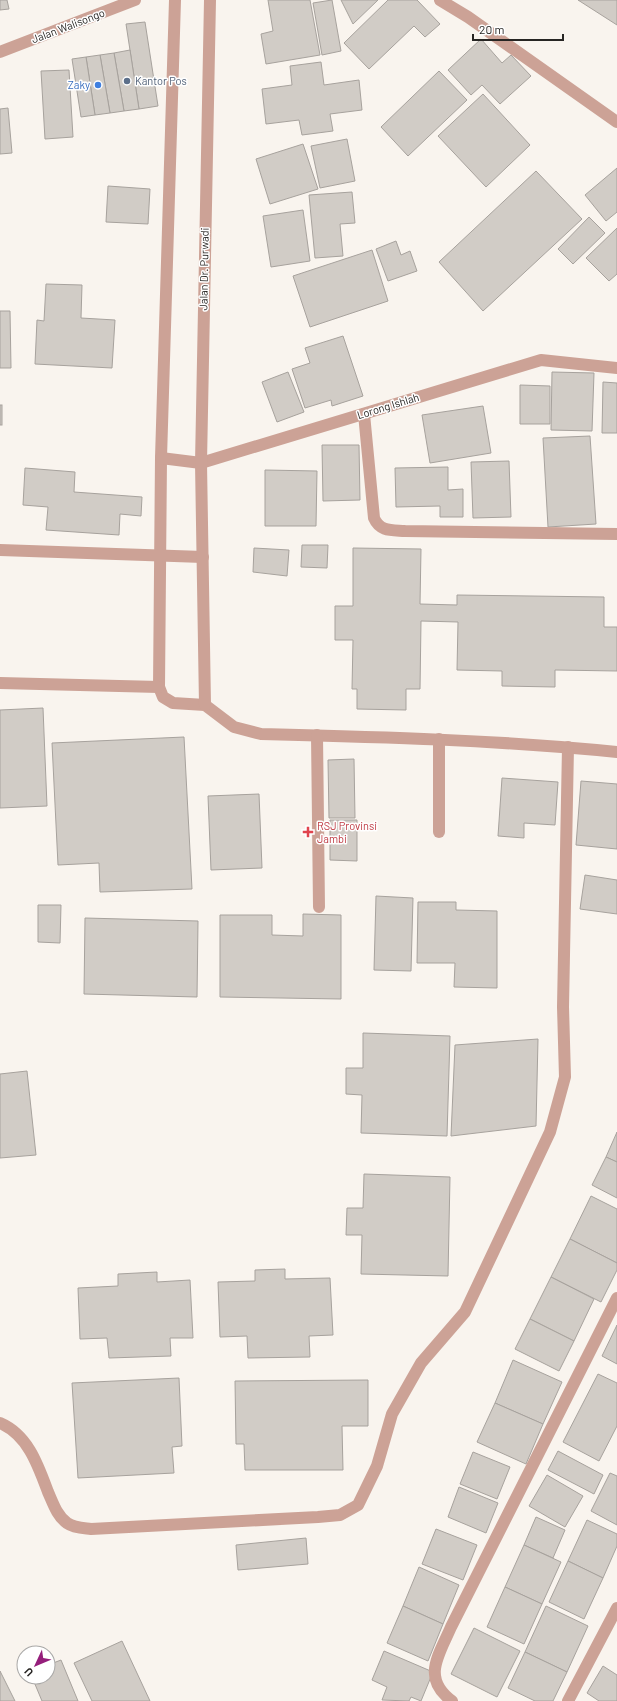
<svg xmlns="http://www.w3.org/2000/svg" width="617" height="1701" font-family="Barlow,sans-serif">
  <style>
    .building { fill: #d1ccc6; stroke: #a7a29d }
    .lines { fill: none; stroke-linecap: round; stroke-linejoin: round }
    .minor { stroke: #cca296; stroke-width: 12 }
    .service-dot { fill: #5c6f8a; stroke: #fff; stroke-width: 1.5 }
    .shop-dot { fill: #3f7fe0; stroke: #fff; stroke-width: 1.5 }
    .health-dot { fill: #e0444e; stroke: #fff; stroke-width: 1.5 }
    .labels { text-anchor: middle; stroke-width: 3; stroke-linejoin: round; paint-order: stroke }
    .street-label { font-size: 11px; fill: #272523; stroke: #fff }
    .service-label { font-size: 11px; fill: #4e5e75; stroke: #fff; text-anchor: start }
    .shop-label { font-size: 11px; fill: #366cbe; stroke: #fff; text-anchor: end }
    .health-label { font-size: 11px; fill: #be3a42; stroke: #fff; text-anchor: start }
  </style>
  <rect width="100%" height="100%" fill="#f9f4ee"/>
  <g class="building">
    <path d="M 0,0 L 7,0 L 9,9 L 0,10 Z"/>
    <path d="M 268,0 L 310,0 L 320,55 L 266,64 L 261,34 L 273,31 Z"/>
    <path d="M 332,0 L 341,51 L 322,55 L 313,3 Z"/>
    <path d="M 341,0 L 378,0 L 353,24 Z"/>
    <path d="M 388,0 L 417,0 L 440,24 L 425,37 L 414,26 L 369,69 L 344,43 Z"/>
    <path d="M 578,0 L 617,0 L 617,25 Z"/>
    <path d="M 145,22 L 158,106 L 139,109 L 126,24 Z"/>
    <path d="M 481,39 L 502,63 L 511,55 L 531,76 L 500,104 L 482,85 L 471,95 L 448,70 Z"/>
    <path d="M 130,50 L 139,109 L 124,111 L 114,53 Z"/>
    <path d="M 114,53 L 124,111 L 110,113 L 100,55 Z"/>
    <path d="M 100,55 L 110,113 L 95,115 L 86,57 Z"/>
    <path d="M 86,57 L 95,115 L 81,117 L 72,59 Z"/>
    <path d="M 321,62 L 324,85 L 359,80 L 362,110 L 330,114 L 333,131 L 302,135 L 299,120 L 266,124 L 262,89 L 292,85 L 290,66 Z"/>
    <path d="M 69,70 L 73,137 L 45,139 L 41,71 Z"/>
    <path d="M 439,71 L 467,100 L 408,156 L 381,127 Z"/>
    <path d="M 483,94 L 530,145 L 486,187 L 438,136 Z"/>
    <path d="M 8,108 L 12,153 L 0,154 L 0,109 Z"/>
    <path d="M 347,139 L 355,181 L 320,188 L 311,146 Z"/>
    <path d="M 303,144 L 318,189 L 270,204 L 256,159 Z"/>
    <path d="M 617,168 L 617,212 L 606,221 L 585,195 Z"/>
    <path d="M 536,171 L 582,219 L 483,311 L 439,262 Z"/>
    <path d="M 108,186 L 150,189 L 148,224 L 106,222 Z"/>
    <path d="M 352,192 L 355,223 L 340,224 L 343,256 L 315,258 L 309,195 Z"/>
    <path d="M 303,210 L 310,261 L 271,267 L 263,216 Z"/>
    <path d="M 589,217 L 605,233 L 573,264 L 558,249 Z"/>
    <path d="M 617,228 L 617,274 L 609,281 L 586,258 Z"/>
    <path d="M 396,241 L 401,255 L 410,251 L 417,271 L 388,281 L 376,249 Z"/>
    <path d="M 372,250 L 388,301 L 310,327 L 293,276 Z"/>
    <path d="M 46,284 L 82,285 L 81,318 L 115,320 L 112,368 L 35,364 L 37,320 L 44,321 Z"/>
    <path d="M 0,311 L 10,311 L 11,368 L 0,368 Z"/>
    <path d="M 343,336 L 363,396 L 332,406 L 331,400 L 305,408 L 292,369 L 310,363 L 305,348 Z"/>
    <path d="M 288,372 L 304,412 L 277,422 L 262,382 Z"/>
    <path d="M 552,372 L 594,373 L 592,431 L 551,430 Z"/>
    <path d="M 603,382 L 617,383 L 617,433 L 602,433 Z"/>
    <path d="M 520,385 L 550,386 L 550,424 L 520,424 Z"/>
    <rect x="0" y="405" width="2" height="20"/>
    <path d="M 483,406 L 491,453 L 430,463 L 422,415 Z"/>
    <path d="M 590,436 L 596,524 L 548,527 L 543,438 Z"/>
    <path d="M 322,445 L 359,445 L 360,500 L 323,501 Z"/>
    <path d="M 509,461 L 511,517 L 473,518 L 471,462 Z"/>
    <path d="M 448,467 L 448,490 L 463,489 L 463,517 L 440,517 L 440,506 L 396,507 L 395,468 Z"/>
    <path d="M 25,468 L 75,472 L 74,492 L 142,497 L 141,516 L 120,514 L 119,535 L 46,530 L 48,507 L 23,505 Z"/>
    <path d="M 265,470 L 317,471 L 316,526 L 265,526 Z"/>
    <path d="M 302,545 L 328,545 L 327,568 L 301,567 Z"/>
    <path d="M 254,548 L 289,550 L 287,576 L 253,572 Z"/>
    <path d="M 353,548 L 421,549 L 420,604 L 457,605 L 457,595 L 604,597 L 604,627 L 617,627 L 617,671 L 555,670 L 555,687 L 502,686 L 502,671 L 457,670 L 458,622 L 421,621 L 420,689 L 406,689 L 406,710 L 357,709 L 357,689 L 352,689 L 353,640 L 335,640 L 335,606 L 353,606 Z"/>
    <path d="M 43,708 L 47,806 L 0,808 L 0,710 Z"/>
    <path d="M 184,737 L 192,889 L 100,892 L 99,863 L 58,865 L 52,743 Z"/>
    <path d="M 354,759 L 355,818 L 329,818 L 328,760 Z"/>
    <path d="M 502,778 L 558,782 L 555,825 L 524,823 L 524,838 L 498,836 Z"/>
    <path d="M 581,781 L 617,784 L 617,849 L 576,845 Z"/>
    <path d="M 259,794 L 262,868 L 211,870 L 208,796 Z"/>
    <path d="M 330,820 L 357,820 L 357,861 L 330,860 Z"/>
    <path d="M 585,875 L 617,880 L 617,914 L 580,909 Z"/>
    <path d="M 376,896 L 413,898 L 411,971 L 374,970 Z"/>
    <path d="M 418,902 L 456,902 L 456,910 L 497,911 L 497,988 L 454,987 L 455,963 L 417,963 Z"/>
    <path d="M 38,905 L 61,905 L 60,943 L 38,942 Z"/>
    <path d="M 303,914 L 341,915 L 341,999 L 220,997 L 220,915 L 272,915 L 272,935 L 303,936 Z"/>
    <path d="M 85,918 L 198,921 L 197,997 L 84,994 Z"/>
    <path d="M 363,1033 L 450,1036 L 447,1136 L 361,1133 L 362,1095 L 346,1094 L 346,1068 L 363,1068 Z"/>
    <path d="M 538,1039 L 536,1126 L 451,1136 L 455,1045 Z"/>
    <path d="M 27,1071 L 36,1155 L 0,1158 L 0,1074 Z"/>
    <path d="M 617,1132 L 617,1162 L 606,1157 Z"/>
    <path d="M 606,1157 L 617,1162 L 617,1198 L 592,1185 Z"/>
    <path d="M 364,1174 L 450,1177 L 448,1276 L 361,1274 L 362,1235 L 346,1235 L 347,1208 L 363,1208 Z"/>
    <path d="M 591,1196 L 617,1209 L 617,1263 L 570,1239 Z"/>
    <path d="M 570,1239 L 617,1263 L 617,1270 L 601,1302 L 551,1277 Z"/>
    <path d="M 285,1269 L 285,1279 L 330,1278 L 333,1335 L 309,1336 L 310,1357 L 248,1358 L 247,1336 L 220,1337 L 218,1282 L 255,1281 L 255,1270 Z"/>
    <path d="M 157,1272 L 157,1282 L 190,1280 L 193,1338 L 170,1338 L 171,1356 L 109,1358 L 107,1338 L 80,1339 L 78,1288 L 118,1286 L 118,1274 Z"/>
    <path d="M 551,1277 L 594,1299 L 574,1341 L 530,1319 Z"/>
    <path d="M 530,1319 L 574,1341 L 559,1371 L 515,1349 Z"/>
    <path d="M 617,1325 L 617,1364 L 602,1356 Z"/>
    <path d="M 513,1360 L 562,1382 L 543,1424 L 495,1403 Z"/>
    <path d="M 598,1374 L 617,1383 L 617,1426 L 599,1461 L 563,1442 Z"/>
    <path d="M 179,1378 L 182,1446 L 172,1447 L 174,1473 L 78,1478 L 72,1383 Z"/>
    <path d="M 368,1380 L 368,1426 L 342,1426 L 343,1470 L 245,1470 L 244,1444 L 236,1444 L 235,1381 Z"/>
    <path d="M 495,1403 L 543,1424 L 526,1464 L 477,1442 Z"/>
    <path d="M 558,1451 L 603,1475 L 594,1494 L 548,1470 Z"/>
    <path d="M 473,1452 L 510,1467 L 497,1499 L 460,1484 Z"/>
    <path d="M 610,1473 L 617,1476 L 617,1525 L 591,1511 Z"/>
    <path d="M 547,1475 L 583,1496 L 565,1527 L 529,1506 Z"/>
    <path d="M 459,1487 L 498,1503 L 486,1533 L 448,1517 Z"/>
    <path d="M 536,1517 L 565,1530 L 553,1558 L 524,1545 Z"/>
    <path d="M 587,1520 L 617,1534 L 617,1546 L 603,1578 L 568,1561 Z"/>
    <path d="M 436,1529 L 477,1545 L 463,1580 L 422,1564 Z"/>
    <path d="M 306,1538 L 308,1564 L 238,1570 L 236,1545 Z"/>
    <path d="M 524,1545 L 561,1562 L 542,1604 L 505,1587 Z"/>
    <path d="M 568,1561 L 603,1578 L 584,1619 L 549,1602 Z"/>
    <path d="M 419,1567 L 459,1585 L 443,1624 L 403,1606 Z"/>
    <path d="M 505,1587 L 542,1604 L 524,1644 L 487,1627 Z"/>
    <path d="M 403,1606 L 443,1624 L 428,1661 L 387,1643 Z"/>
    <path d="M 546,1606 L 588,1626 L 567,1672 L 525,1652 Z"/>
    <path d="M 474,1628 L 520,1651 L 497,1697 L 451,1674 Z"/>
    <path d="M 122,1641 L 150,1701 L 92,1701 L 74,1663 Z"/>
    <path d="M 384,1651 L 433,1672 L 421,1701 L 411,1697 L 409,1701 L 382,1700 L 387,1687 L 372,1680 Z"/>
    <path d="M 525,1652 L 567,1672 L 553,1701 L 535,1701 L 508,1688 Z"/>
    <path d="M 61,1660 L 78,1701 L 42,1701 L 32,1677 L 48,1677 L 48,1665 Z"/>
    <path d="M 603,1666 L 617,1675 L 617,1701 L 599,1701 L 587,1693 Z"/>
    <path d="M 0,1671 L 15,1701 L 0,1701 Z"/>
  </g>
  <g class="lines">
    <g class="minor">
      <path d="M 175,0 L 161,458 L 159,687 L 163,697 L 173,703 L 205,705 L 234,727 L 261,734 C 380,737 499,740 617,752"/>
      <path d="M 440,0 L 468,17 L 617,122"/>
      <path d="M 0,52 L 135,0"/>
      <path d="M 364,414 L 374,518 C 380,532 392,530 405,531 L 617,534"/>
      <path d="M 161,458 L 201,463 L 541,360 L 617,368"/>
      <path d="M 0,550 L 203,557"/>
      <path d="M 0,683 L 159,687"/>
      <path d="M 205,705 L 201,463 L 210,0"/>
      <path d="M 317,735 L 319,907"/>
      <path d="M 439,739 L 439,832"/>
      <path d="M 0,1423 C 28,1435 38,1465 48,1492 C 53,1503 57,1516 67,1523 C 74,1528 83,1528 91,1529 L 318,1517 L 340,1515 L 358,1505 L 377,1466 L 392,1414 L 421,1363 L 465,1312 L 550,1132 L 565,1077 L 563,1007 L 568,747"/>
      <path d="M 452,1701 C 421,1678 439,1655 451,1627 L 617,1298"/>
      <path d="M 568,1701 L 617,1608"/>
    </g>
  </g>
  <circle class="service-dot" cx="127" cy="81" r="4"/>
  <circle class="shop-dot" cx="98" cy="85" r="4"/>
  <path class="health-dot" d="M306 826h4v4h4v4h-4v4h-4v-4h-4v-4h4z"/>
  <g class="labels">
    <g class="street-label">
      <text transform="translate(68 26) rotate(-21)" y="4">Jalan Walisongo</text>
      <text transform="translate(204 269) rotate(-89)" y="4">Jalan Dr. Purwadi</text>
      <text transform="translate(388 406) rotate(-17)" y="4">Lorong Ishlah</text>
    </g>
    <g class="service-label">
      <text x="135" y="85">Kantor Pos</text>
    </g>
    <g class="shop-label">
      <text x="90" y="89">Zaky</text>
    </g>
    <g class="health-label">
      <text x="317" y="830">RSJ Provinsi<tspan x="317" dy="13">Jambi</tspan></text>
    </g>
  </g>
  <g transform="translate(36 1665) rotate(226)"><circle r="19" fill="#ffffff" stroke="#a9a8a7"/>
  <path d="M0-3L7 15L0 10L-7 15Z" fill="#951e7b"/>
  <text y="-6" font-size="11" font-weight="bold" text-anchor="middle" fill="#272523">U</text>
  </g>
  <path d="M473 34v6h90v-6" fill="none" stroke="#272523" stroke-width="2"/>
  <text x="479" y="34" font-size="12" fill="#272523" stroke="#ffffff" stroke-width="3" paint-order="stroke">20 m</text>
</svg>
